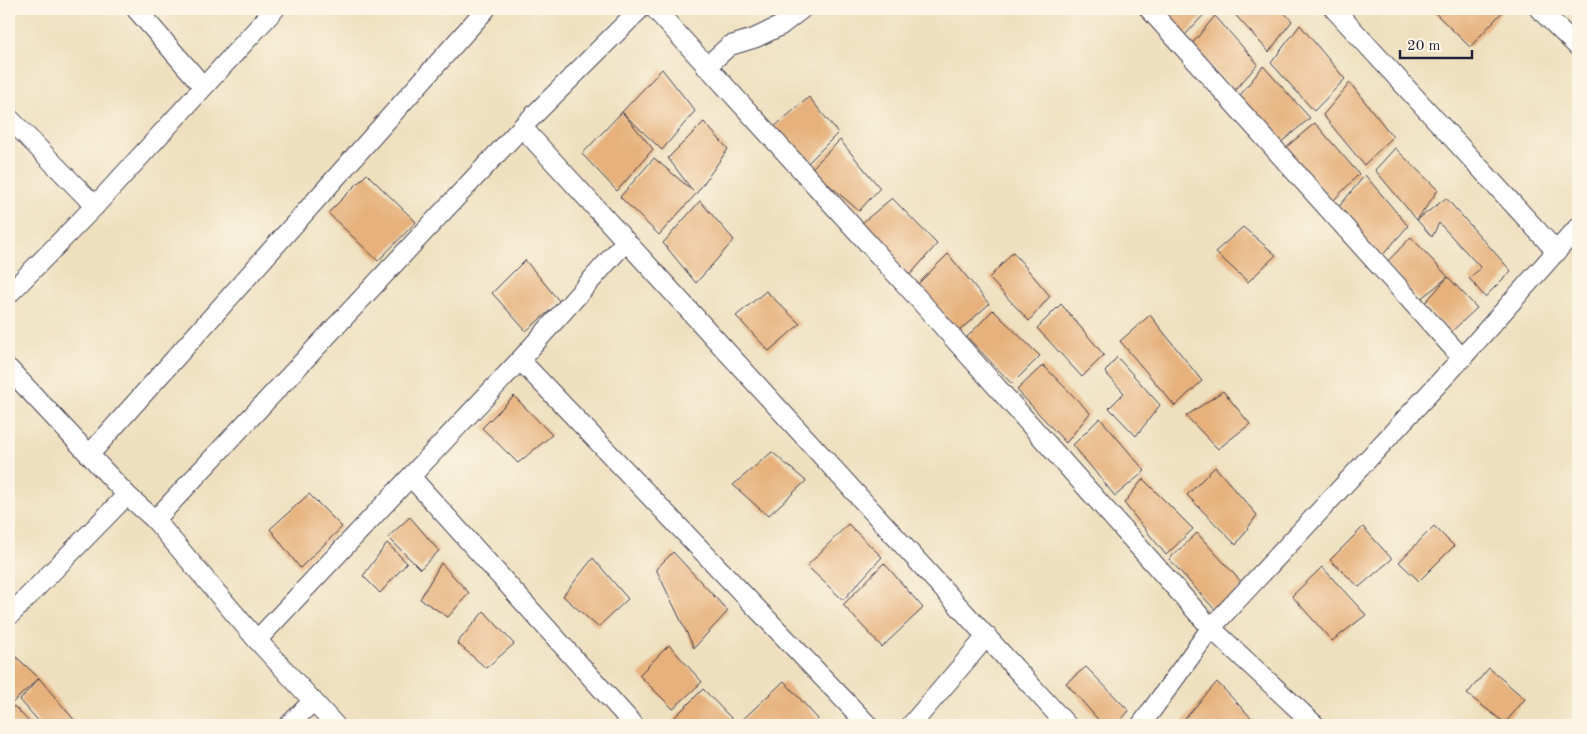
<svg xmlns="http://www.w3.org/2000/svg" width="1587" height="734" font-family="'Old Standard TT',serif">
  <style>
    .building { fill: #e6b17b }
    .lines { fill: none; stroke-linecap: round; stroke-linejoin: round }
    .street-casing { stroke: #413e4f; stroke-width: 21 }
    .street { stroke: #fff; stroke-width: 19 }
  </style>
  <rect width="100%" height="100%" fill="#fcf5e5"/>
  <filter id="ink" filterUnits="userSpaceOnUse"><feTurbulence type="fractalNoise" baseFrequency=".02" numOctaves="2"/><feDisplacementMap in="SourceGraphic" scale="10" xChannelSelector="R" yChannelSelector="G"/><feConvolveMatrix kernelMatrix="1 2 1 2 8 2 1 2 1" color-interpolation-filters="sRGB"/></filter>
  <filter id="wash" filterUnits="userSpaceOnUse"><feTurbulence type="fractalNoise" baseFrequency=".0096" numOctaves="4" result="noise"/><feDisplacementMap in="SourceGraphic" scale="20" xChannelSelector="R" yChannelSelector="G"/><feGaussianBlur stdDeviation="1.12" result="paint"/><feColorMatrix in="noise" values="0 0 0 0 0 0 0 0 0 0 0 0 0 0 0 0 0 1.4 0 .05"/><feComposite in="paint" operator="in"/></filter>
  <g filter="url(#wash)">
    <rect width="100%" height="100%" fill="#eee0bf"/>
    <g id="blocks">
      <g class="building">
        <path d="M 1158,9 L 1209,9 L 1185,35 Z"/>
        <path d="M 1230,9 L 1281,9 L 1292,21 L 1269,52 Z"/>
        <path d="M 1431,9 L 1505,9 L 1470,47 Z"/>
        <path d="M 1215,16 L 1258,64 L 1229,97 L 1232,88 L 1191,45 Z"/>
        <path d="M 1300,25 L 1345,79 L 1314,111 L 1271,63 Z"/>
        <path d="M 1263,66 L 1310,118 L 1279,144 L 1238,98 Z"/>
        <path d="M 662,69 L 695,111 L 662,150 L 622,112 Z"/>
        <path d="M 1350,83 L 1393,137 L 1364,165 L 1323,115 Z"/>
        <path d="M 809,97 L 838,133 L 808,163 L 774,127 Z"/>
        <path d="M 622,112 L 653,149 L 617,191 L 582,154 Z"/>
        <path d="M 704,122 L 728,149 L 696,194 L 659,235 L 620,197 L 654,158 L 693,191 L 668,158 Z"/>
        <path d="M 1315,123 L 1359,174 L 1331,203 L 1285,148 Z"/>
        <path d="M 840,140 L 880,188 L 859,211 L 811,169 Z"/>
        <path d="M 1395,148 L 1438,190 L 1417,220 L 1446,198 L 1511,271 L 1485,297 L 1469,278 L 1481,268 L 1439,223 L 1432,237 L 1417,220 L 1375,170 Z"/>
        <path d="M 367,174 L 416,222 L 378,261 L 328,213 Z"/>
        <path d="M 1365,175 L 1408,226 L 1381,257 L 1337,209 Z"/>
        <path d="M 892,198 L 937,244 L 909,276 L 862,223 Z"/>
        <path d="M 700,201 L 734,240 L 696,283 L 663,243 Z"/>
        <path d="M 1243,227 L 1276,255 L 1248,282 L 1215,252 Z"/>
        <path d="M 1411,237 L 1477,308 L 1451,332 L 1423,305 L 1448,277 L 1419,300 L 1386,263 Z"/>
        <path d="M 1013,252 L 1050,296 L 1029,321 L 989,278 Z"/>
        <path d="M 948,254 L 989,304 L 959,331 L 916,286 Z"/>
        <path d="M 525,260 L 560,302 L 526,331 L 492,293 Z"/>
        <path d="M 766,291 L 800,324 L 769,351 L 736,316 Z"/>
        <path d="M 1061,304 L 1104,355 L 1082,377 L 1037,328 Z"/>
        <path d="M 993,310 L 1040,356 L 1012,384 L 967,337 Z"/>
        <path d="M 1150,315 L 1202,381 L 1175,406 L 1120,341 Z"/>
        <path d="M 1117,357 L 1160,405 L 1136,436 L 1109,408 L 1124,393 L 1105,372 Z"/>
        <path d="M 1043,365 L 1090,413 L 1066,443 L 1017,390 Z"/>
        <path d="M 1223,391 L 1250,424 L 1218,449 L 1186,416 Z"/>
        <path d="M 514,396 L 552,435 L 518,463 L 482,428 Z"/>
        <path d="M 1100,418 L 1145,471 L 1115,496 L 1073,445 Z"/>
        <path d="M 772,452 L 806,481 L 768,516 L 733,485 Z"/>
        <path d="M 1215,467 L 1257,515 L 1236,545 L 1187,495 Z"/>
        <path d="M 1143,479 L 1193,529 L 1166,555 L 1124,503 Z"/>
        <path d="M 309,494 L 342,527 L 300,568 L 270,529 Z"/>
        <path d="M 410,517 L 439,551 L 420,569 L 388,537 Z"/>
        <path d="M 848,524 L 882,557 L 843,600 L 807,566 Z"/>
        <path d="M 1434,526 L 1454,546 L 1419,581 L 1399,562 Z"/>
        <path d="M 1363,527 L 1392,559 L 1359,587 L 1330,560 Z"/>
        <path d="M 1197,533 L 1244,585 L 1217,612 L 1169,559 Z"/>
        <path d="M 387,543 L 407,563 L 380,593 L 363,576 Z"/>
        <path d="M 673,552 L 728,611 L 694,648 L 656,569 Z"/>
        <path d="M 593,558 L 628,599 L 598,627 L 563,596 Z"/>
        <path d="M 441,563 L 469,593 L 448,617 L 420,599 Z"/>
        <path d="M 884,563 L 923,608 L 882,647 L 843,605 Z"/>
        <path d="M 1322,567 L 1366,615 L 1332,641 L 1292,596 Z"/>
        <path d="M 484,611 L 514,644 L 486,668 L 457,643 Z"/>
        <path d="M 669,645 L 702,682 L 673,709 L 639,675 Z"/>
        <path d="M 12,653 L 39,678 L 9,706 L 9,656 Z"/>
        <path d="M 1086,667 L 1129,711 L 1116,725 L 1103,725 L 1066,683 Z"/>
        <path d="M 1489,668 L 1525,699 L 1505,723 L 1467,694 Z"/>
        <path d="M 39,678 L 75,721 L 71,725 L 42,725 L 20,700 Z"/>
        <path d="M 784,681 L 818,719 L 813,725 L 745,725 L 741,721 Z"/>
        <path d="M 1217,682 L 1258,725 L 1184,725 L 1182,722 Z"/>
        <path d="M 703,689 L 735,722 L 732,725 L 678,725 L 673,719 Z"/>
        <path d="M 14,706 L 32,725 L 9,725 L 9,712 Z"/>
      </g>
    </g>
  </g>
  <g filter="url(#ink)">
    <use href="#blocks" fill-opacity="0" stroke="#413e4f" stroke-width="1"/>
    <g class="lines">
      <g class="street-casing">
        <g id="street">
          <path d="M 136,9 L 203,86"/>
          <path d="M 655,9 L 914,294 L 1211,628 L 1315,725"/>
          <path d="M 1149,9 L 1462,358"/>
          <path d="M 1334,9 L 1557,252"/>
          <path d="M 1539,9 L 1578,47"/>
          <path d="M 706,67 L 729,46 L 755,38 L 780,26 L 802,9"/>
          <path d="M 9,118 L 95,206"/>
          <path d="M 522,127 L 1067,725"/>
          <path d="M 9,294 L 95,206 L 275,9"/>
          <path d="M 520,360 L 868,725"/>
          <path d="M 9,369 L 127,495 L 155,520 L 257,640 L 335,725"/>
          <path d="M 89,455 L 486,9"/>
          <path d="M 411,477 L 634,725"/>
          <path d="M 155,520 L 522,127 L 640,9"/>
          <path d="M 9,616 L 127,495"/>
          <path d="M 257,640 L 520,360 L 626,241"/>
          <path d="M 289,725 L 313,701"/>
          <path d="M 911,725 L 987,636"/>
          <path d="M 1141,725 L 1211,628 L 1462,358 L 1578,227"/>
        </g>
      </g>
      <use href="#street" class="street"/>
    </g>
  </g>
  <rect width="1587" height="734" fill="none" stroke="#fcf5e5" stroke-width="30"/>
  <path d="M1400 50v8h72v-8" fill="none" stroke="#22223b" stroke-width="2.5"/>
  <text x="1407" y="50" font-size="15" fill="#22223b" stroke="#fcf5e5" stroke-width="4" paint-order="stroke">20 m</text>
</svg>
